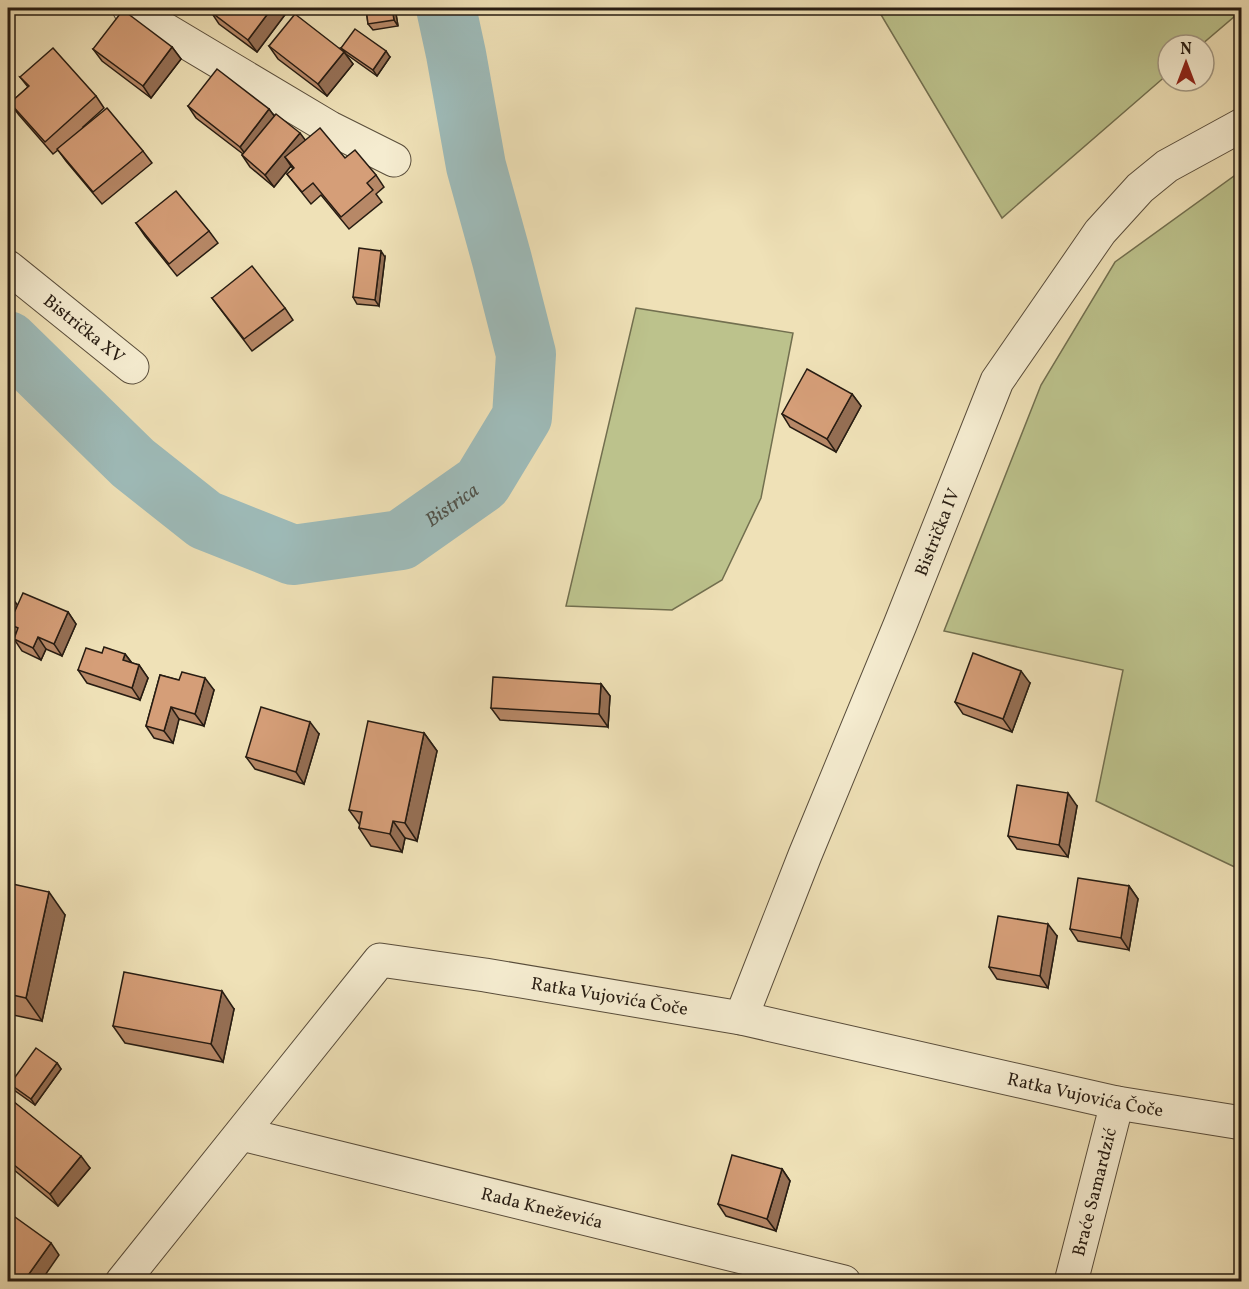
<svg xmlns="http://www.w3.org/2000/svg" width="1249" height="1289" font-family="Vollkorn,serif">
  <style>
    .green { fill: #bcc28c; stroke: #726f4f; stroke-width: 1.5 }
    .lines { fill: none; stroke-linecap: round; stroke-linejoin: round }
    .river { stroke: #9ebbb9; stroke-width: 60 }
    .minor-casing { stroke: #594d3b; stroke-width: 35 }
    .minor { stroke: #f5ecd0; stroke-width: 33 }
    .wall { fill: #b78867; stroke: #271c12; stroke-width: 1.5 }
    .shaded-wall { fill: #956f54; stroke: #271c12; stroke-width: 1.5 }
    .building { fill: #d59e78; stroke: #271c12; stroke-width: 1.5 }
    .labels { text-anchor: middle; stroke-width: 4.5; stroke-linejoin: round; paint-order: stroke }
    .street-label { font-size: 18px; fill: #271c12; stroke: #f5ecd0 }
    .water-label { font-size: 20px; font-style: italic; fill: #51544c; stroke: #f5ecd0 }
  </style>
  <rect width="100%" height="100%" fill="#efe1b7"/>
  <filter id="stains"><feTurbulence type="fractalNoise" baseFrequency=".00333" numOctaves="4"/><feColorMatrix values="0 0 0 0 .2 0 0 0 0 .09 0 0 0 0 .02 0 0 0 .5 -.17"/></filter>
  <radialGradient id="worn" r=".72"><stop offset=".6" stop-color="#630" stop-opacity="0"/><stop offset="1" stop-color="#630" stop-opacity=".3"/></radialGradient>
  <g class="green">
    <path d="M 877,8 L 1241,8 L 1242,10 L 1201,45 L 1168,45 L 1168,74 L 1002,218 Z"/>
    <path d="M 1241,171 L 1241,870 L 1096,801 L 1123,670 L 944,631 L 1041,385 L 1115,262 Z"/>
    <path d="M 636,308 L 793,333 L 761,498 L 722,580 L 672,610 L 566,606 Z"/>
  </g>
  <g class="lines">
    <path class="river" id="s1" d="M 8,341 L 133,463 L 205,520 L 293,555 L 401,540 L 482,483 L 522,417 L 526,354 L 502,260 L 476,166 L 456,54 L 446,8"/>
    <g class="minor-casing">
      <g id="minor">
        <path d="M 129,8 L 330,128 L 394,160"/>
        <path id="s2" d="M 8,267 L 132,367"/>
        <path id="s3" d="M 741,1018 L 805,855 L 900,625 L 997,381 L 1100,232 L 1140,188 L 1167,166 L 1242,125"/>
        <path id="s4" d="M 242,1134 L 844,1282"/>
        <path id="s5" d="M 122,1282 L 380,960 L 485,975 L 741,1018 L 1117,1103 L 1242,1123"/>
        <path id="s6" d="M 1071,1282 L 1117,1103"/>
      </g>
    </g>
    <use href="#minor" class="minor"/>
  </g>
  <g class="wall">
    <path d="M 290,8 L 257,52 L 219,24 L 211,12 Z"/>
    <path d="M 366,8 L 395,8 L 398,26 L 373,30 L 368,24 Z"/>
    <path d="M 269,46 L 344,52 L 353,64 L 327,96 L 278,59 Z"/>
    <path d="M 172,47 L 181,59 L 151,98 L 102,61 L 93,49 Z"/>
    <path d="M 341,48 L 390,57 L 377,76 L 346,54 Z"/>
    <path d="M 20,77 L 96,96 L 104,108 L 83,127 L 143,151 L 152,163 L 102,204 L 66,161 L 58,150 L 53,154 L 19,115 L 10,103 L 28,87 Z"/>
    <path d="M 188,106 L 269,109 L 274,116 L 305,140 L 345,158 L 376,175 L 384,187 L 376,194 L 382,202 L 349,229 L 321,195 L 311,204 L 287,174 L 293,169 L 291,166 L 274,187 L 250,167 L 242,155 L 243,154 L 196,118 Z"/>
    <path d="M 136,223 L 209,231 L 218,243 L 177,276 L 145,236 Z"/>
    <path d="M 385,257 L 379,306 L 357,304 L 353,297 Z"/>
    <path d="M 212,298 L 285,308 L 293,320 L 252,351 Z"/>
    <path d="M 852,394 L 861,406 L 836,452 L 790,427 L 782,414 Z"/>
    <path d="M 8,594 L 17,605 L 68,612 L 76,624 L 62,656 L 46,649 L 41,660 L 22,651 L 14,639 L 16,634 L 13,629 L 8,648 Z"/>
    <path d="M 102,653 L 125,654 L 132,663 L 139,665 L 148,678 L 140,700 L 87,683 L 78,670 Z"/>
    <path d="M 160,675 L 214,690 L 204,726 L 179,719 L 173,743 L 154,738 L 146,726 Z"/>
    <path d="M 1030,683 L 1012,732 L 963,714 L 955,702 Z"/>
    <path d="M 601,684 L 610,696 L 608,727 L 500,720 L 491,708 Z"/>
    <path d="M 424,733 L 437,751 L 417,841 L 405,838 L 402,852 L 371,846 L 359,828 L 360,825 L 349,810 Z"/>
    <path d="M 319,734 L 304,784 L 255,769 L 246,757 Z"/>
    <path d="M 1077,806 L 1068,857 L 1017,849 L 1008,836 Z"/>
    <path d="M 8,883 L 65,915 L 42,1021 L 8,1014 Z"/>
    <path d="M 1129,886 L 1138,899 L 1129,950 L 1078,941 L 1070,929 Z"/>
    <path d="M 1057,936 L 1048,988 L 997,979 L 989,967 Z"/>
    <path d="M 234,1009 L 223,1062 L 125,1043 L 113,1026 Z"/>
    <path d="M 57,1063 L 61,1069 L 35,1105 L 14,1090 L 10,1084 Z"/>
    <path d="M 8,1097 L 90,1168 L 58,1206 L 8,1165 Z"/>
    <path d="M 782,1169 L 790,1181 L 776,1231 L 726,1216 L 718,1204 Z"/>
  </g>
  <g class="shaded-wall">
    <path d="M 196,8 L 202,8 L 199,12 Z"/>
    <path d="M 272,8 L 290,8 L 257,52 L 248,40 Z"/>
    <path d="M 392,8 L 395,8 L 398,26 L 394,20 Z"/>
    <path d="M 172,47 L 181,59 L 151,98 L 143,86 Z"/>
    <path d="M 386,51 L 390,57 L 377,76 L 373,70 Z"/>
    <path d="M 344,52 L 353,64 L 327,96 L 318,84 Z"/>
    <path d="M 269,109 L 278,121 L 249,159 L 240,147 Z"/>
    <path d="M 300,133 L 309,145 L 285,157 L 291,166 L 274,187 L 265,175 Z"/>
    <path d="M 381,251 L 385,257 L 379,306 L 375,300 Z"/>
    <path d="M 852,394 L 861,406 L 836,452 L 827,439 Z"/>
    <path d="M 10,595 L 19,607 L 9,624 L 13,629 L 8,648 L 8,605 Z"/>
    <path d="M 68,612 L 76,624 L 62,656 L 54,644 Z"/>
    <path d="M 38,637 L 46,649 L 41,660 L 33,648 Z"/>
    <path d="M 125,654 L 134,666 L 123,660 Z"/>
    <path d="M 139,665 L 148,678 L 140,700 L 132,688 Z"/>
    <path d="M 1021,671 L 1030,683 L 1012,732 L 1003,719 Z"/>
    <path d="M 205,678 L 214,690 L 204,726 L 195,714 Z"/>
    <path d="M 601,684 L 610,696 L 608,727 L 599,714 Z"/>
    <path d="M 171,707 L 179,719 L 173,743 L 164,731 Z"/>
    <path d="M 310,722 L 319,734 L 304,784 L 296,772 Z"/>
    <path d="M 424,733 L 437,751 L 417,841 L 405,823 Z"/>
    <path d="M 8,764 L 10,768 L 8,778 Z"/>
    <path d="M 1068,793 L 1077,806 L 1068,857 L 1059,845 Z"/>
    <path d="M 393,821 L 405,838 L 402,852 L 390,834 Z"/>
    <path d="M 1129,886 L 1138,899 L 1129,950 L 1121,938 Z"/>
    <path d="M 49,892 L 65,915 L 42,1021 L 26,998 Z"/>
    <path d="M 1048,924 L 1057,936 L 1048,988 L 1040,976 Z"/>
    <path d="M 222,991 L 234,1009 L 223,1062 L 211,1044 Z"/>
    <path d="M 57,1063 L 61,1069 L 35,1105 L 31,1099 Z"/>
    <path d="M 81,1156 L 90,1168 L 58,1206 L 50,1194 Z"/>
    <path d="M 782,1169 L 790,1181 L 776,1231 L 767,1219 Z"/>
    <path d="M 51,1243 L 59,1255 L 41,1281 L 24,1281 Z"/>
  </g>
  <g class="building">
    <path d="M 214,8 L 272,8 L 248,40 L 211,12 Z"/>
    <path d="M 366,8 L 392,8 L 394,20 L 368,24 Z"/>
    <path d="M 123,10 L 172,47 L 143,86 L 93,49 Z"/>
    <path d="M 295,14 L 344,52 L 318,84 L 269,46 Z"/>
    <path d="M 355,29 L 386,51 L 373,70 L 341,48 Z"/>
    <path d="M 53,48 L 96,96 L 45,142 L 10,103 L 29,86 L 20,77 Z"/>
    <path d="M 217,69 L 269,109 L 240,147 L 188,106 Z"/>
    <path d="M 107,108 L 143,151 L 93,192 L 57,149 Z"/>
    <path d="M 276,114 L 300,133 L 265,175 L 242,155 Z"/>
    <path d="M 320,128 L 345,158 L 355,150 L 376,175 L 367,183 L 373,190 L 341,217 L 313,183 L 302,192 L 287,174 L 294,168 L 285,157 Z"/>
    <path d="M 176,191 L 209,231 L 169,264 L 136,223 Z"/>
    <path d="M 359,248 L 381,251 L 375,300 L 353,297 Z"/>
    <path d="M 252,266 L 285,308 L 244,339 L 212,298 Z"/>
    <path d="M 807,369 L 852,394 L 827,439 L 782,414 Z"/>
    <path d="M 23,593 L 68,612 L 54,644 L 38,637 L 33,648 L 14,639 L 18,628 L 9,624 Z"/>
    <path d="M 8,594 L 10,595 L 8,605 Z"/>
    <path d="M 104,647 L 125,654 L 123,660 L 139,665 L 132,688 L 78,670 L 86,648 L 102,653 Z"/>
    <path d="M 973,653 L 1021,671 L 1003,719 L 955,702 Z"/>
    <path d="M 182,672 L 205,678 L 195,714 L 171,707 L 164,731 L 146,726 L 160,675 L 179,680 Z"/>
    <path d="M 493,677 L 601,684 L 599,714 L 491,708 Z"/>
    <path d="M 261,707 L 310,722 L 296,772 L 246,757 Z"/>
    <path d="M 368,721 L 424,733 L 405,823 L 393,821 L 390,834 L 359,828 L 362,812 L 349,810 Z"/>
    <path d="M 1017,785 L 1068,793 L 1059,845 L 1008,836 Z"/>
    <path d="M 1078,878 L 1129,886 L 1121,938 L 1070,929 Z"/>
    <path d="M 8,883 L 49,892 L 26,998 L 8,994 Z"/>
    <path d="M 998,916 L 1048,924 L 1040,976 L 989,967 Z"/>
    <path d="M 124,972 L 222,991 L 211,1044 L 113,1026 Z"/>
    <path d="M 36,1048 L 57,1063 L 31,1099 L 10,1084 Z"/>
    <path d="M 8,1097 L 81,1156 L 50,1194 L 8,1160 Z"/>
    <path d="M 732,1155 L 782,1169 L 767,1219 L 718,1204 Z"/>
    <path d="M 8,1212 L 51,1243 L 24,1281 L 8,1281 Z"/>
  </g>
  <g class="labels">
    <g class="street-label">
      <text dy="6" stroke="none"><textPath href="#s2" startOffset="98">Bistrička XV</textPath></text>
      <text dy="6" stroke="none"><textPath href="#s3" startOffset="524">Bistrička IV</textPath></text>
      <text dy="6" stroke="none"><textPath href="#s5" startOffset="645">Ratka Vujovića Čoče</textPath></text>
      <text dy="6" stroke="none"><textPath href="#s5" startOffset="1131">Ratka Vujovića Čoče</textPath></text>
      <text dy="6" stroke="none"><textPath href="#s6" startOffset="93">Braće Samardzić</textPath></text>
      <text dy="6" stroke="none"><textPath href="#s4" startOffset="309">Rada Kneževića</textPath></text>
    </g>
    <g class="water-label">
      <text dy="7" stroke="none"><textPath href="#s1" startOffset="532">Bistrica</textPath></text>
    </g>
  </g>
  <rect width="1249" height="1289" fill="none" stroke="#efe1b7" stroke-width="30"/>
  <rect x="9" y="9" width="1231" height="1271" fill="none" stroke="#271c12" stroke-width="3"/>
  <rect x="15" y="15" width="1219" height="1259" fill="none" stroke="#271c12" stroke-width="1.5"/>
  <g transform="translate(1186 63)"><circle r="28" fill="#f5ecd0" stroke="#a39984" stroke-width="1.5"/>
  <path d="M0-4.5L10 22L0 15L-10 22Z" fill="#8f2418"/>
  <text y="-9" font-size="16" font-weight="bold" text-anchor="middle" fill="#271c12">N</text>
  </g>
  <rect width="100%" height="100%" filter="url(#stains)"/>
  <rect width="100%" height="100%" fill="url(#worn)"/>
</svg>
